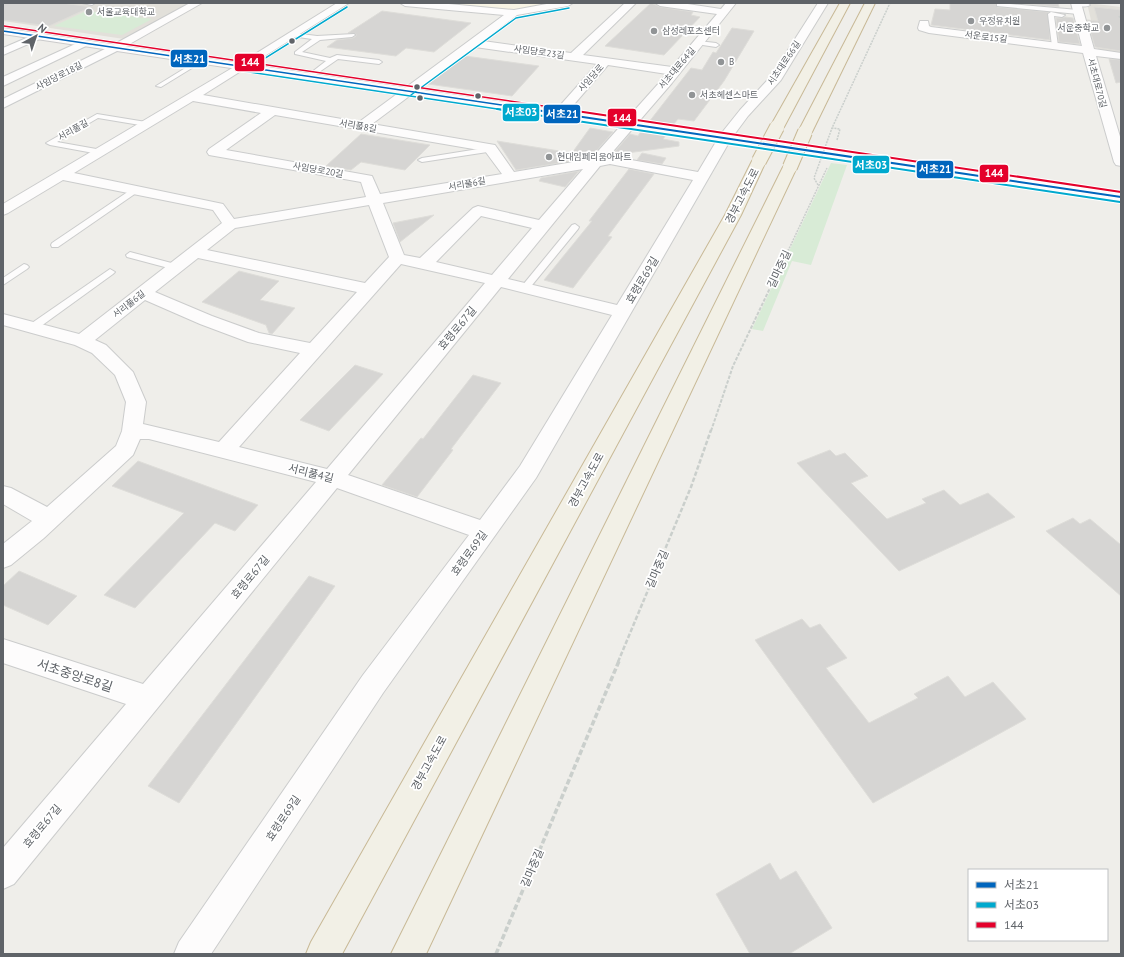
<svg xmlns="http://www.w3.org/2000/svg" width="1124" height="957" font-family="'PT Sans','Noto Sans KR',sans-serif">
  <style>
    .commercial { fill: #f7f3e4 }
    .education { fill: #e2e0da }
    .green { fill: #d8ebd6 }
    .building { fill: #d6d5d3; stroke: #deddd9 }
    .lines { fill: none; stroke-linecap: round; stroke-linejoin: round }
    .service-casing { stroke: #cbcccc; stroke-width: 2 }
    .minor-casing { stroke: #cbcccc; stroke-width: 2 }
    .secondary-casing { stroke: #cacacb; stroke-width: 2 }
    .trunk-casing { stroke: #c8b996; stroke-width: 2 }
    .path-far3 { stroke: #cacfcc; stroke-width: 1.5; stroke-dasharray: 2 1; stroke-linecap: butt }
    .path-far2 { stroke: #cacfcc; stroke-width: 2; stroke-dasharray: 3.5 1.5; stroke-linecap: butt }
    .path-far1 { stroke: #cacfcc; stroke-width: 2.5; stroke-dasharray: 4.5 2; stroke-linecap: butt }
    .path { stroke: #cacfcc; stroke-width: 3.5; stroke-dasharray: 5.5 2.5; stroke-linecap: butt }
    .service { fill: #fdfcfc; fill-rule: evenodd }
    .minor { fill: #fdfcfc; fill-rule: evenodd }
    .secondary { fill: #fdfcfc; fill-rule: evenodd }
    .trunk { fill: #f2f0e6; fill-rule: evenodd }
    .trunk-bridge-casing { stroke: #c8b996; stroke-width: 16; stroke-linecap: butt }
    .path-bridge { stroke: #cacfcc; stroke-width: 1.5; stroke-dasharray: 2 1; stroke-linecap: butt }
    .trunk-bridge { stroke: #f2f0e6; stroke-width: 14 }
    .bus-1-far1-casing { stroke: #fff; stroke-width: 3 }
    .bus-1-casing { stroke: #fff; stroke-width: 4 }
    .bus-2-far1-casing { stroke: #fff; stroke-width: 3 }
    .bus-2-casing { stroke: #fff; stroke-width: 4 }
    .bus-3-far1-casing { stroke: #fff; stroke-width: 3 }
    .bus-3-casing { stroke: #fff; stroke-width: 4 }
    .bus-1-far1 { stroke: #0065bd; stroke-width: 1.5 }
    .bus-1 { stroke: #0065bd; stroke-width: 2 }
    .bus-2-far1 { stroke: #00a9ce; stroke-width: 1.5 }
    .bus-2 { stroke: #00a9ce; stroke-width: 2 }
    .bus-3-far1 { stroke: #e4002b; stroke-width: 1.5 }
    .bus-3 { stroke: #e4002b; stroke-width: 2 }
    .poi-dot { fill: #919496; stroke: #fff; stroke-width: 1.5 }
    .bus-dot { fill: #5f6368; stroke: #fff; stroke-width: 1.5 }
    .labels { text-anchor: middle; stroke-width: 3.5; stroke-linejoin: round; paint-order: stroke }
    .far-poi-label { font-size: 9px; fill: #5f6368; stroke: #fff; text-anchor: start }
    .far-street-label { font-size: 9px; fill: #5f6368; stroke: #fff }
    .street-label { font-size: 11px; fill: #5f6368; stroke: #fff }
    .near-street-label { font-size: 13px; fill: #5f6368; stroke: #fff }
    .line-badge { stroke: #fff; stroke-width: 1.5 }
    .badge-label { font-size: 11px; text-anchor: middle; font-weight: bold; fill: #fff }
  </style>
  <rect width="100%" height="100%" fill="#efeeea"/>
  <path class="commercial" d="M 554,3 L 512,11 L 457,6 L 455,4 Z"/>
  <g class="education">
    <path d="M 3,3 L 192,3 L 124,39 L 3,21 Z"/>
    <path d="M 1087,3 L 1121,7 L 1121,53 L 1098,50 Z"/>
  </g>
  <g class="green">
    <path d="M 86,11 L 152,19 L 122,35 L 54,26 Z"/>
    <path d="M 831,163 L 847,165 L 811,265 L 792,261 L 763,331 L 752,329 Z"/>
  </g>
  <g class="building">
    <path d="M 3,3 L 62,3 L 91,7 L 49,26 L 3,20 Z"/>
    <path d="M 651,3 L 660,7 L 693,12 L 691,15 L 700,17 L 664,55 L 605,46 Z"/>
    <path d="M 950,3 L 996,3 L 997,7 L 1048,12 L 1050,40 L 931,25 L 935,9 L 950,10 Z"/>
    <path d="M 1016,3 L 1058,3 L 1059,7 Z"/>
    <path d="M 1094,7 L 1121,10 L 1121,51 L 1095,47 L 1087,20 L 1098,21 Z"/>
    <path d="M 382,11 L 471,23 L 434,52 L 406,48 L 396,56 L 327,47 L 337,40 L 353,38 L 356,36 L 356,34 L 348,33 Z"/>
    <path d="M 1065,17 L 1073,18 L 1080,44 L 1059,42 L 1056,18 L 1062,18 Z"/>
    <path d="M 732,28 L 754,31 L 724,81 L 694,121 L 678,119 L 673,125 L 649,122 L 691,68 L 702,70 L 713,52 L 716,53 Z"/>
    <path d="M 465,56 L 539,66 L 512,96 L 428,84 Z"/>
    <path d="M 1109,59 L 1121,60 L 1121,82 L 1116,83 Z"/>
    <path d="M 590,128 L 613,132 L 590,158 L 516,170 L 497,141 L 572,153 Z"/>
    <path d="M 641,131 L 666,135 L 663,139 L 679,142 L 679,146 L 612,155 L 630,134 L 638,136 Z"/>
    <path d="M 361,134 L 430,145 L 405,170 L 361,162 L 351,170 L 326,166 Z"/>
    <path d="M 642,153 L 666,158 L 662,164 L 637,160 Z"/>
    <path d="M 629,169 L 654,174 L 608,236 L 612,237 L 573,288 L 544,280 L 592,221 L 589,221 Z"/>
    <path d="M 579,171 L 565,187 L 539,181 L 541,178 Z"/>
    <path d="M 434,215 L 400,242 L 393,223 Z"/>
    <path d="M 239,271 L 279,281 L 260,300 L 295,308 L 272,334 L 269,333 L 266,325 L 202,302 Z"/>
    <path d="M 355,365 L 383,374 L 329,431 L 300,420 Z"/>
    <path d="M 473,375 L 501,383 L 451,449 L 453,450 L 417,497 L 382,485 L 421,438 L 423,439 Z"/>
    <path d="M 830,450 L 836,456 L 845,453 L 868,476 L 851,483 L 887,519 L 926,503 L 922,499 L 944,490 L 960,505 L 988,493 L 1015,517 L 899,571 L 797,463 Z"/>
    <path d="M 138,461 L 258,505 L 235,531 L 215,523 L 135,608 L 104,595 L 184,513 L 112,486 Z"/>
    <path d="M 1073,518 L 1080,524 L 1090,519 L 1121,545 L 1121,596 L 1046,531 Z"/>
    <path d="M 19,571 L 77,596 L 48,625 L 3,605 L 3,586 Z"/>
    <path d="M 309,576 L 335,586 L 179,803 L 148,786 Z"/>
    <path d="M 802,619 L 810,628 L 820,624 L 847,658 L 826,668 L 869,723 L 918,698 L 914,694 L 948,676 L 965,697 L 993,682 L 1026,719 L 873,803 L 755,640 Z"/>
    <path d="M 770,863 L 780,880 L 796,871 L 832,928 L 789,954 L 750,954 L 716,894 Z"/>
  </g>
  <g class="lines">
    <g class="service-casing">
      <g id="service">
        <path d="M 82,3 L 95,3 L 92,5 Z"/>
        <path d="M 999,3 L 1078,10 L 1081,12 L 1078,14 L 997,6 L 997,4 Z"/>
        <path d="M 1074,3 L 1087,3 L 1090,5 C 1086,8 1079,6 1074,5 Z"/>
        <path d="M 1051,12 L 1065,15 L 1062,17 L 1054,16 L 1058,46 L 1055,48 L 1052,46 L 1048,14 Z"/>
        <path d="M 293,33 L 317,36 L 354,34 L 355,35 L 352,37 L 320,40 L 302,52 L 330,58 L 337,55 L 379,60 L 382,62 L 379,64 L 338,59 L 312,77 L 308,77 L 308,75 L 326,61 L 295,54 L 295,52 L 312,39 L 291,36 L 290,35 Z"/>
        <path d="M 698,41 L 716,43 L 719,45 L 716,47 L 696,44 L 695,43 Z"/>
        <path d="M 200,59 L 205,60 L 161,87 L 156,86 Z"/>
        <path d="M 97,114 L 146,122 L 150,124 L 146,126 L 98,118 L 57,142 L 102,150 L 102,154 L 99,154 L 50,145 L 46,143 Z"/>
        <path d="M 491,147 L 495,149 L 494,151 L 422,162 L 418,160 L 422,158 Z"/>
        <path d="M 132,189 L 135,189 L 139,191 L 58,247 L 52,247 L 51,245 L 52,243 Z"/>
        <path d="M 575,224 L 579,227 L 578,229 L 528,290 L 522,290 L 520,288 L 522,286 L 572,225 Z"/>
        <path d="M 130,252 L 179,265 L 181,267 L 176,270 L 127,257 L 126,255 Z"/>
        <path d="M 24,264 L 27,265 L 29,267 L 27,269 L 3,285 L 3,278 Z"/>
        <path d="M 110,269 L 115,272 L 113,274 L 37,329 L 29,329 L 28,327 L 29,325 Z"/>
      </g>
    </g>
    <g class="minor-casing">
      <g id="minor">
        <path d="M 190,3 L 202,3 L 119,50 L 3,108 L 3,99 L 111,46 Z"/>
        <path d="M 337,3 L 349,3 L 203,95 L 359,122 L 504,15 L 405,6 L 400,3 L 438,3 L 514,10 L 552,3 L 573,3 L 568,6 L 517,15 L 483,41 L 571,53 L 625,3 L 636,3 L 583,55 L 672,67 L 717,14 L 660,6 L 655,3 L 681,3 L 721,9 L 726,3 L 736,3 L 672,83 L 609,156 L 698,172 L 720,135 L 740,110 L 772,75 L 818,3 L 828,3 L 781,80 L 748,116 L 731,139 L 536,478 L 383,693 L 211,954 L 174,954 L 179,942 L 363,675 L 469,535 L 337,488 L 14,884 L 3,889 L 3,848 L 126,704 L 3,663 L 3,639 L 143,684 L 316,482 L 149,439 L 140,439 L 133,455 L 44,538 L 11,565 L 3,568 L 3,544 L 32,521 L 3,504 L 3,486 L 11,488 L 47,507 L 116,446 L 122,431 L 126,402 L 115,375 L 92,353 L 75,345 L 3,325 L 3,314 L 79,334 L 222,223 L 213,210 L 63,180 L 8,213 L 3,215 L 3,204 L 239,64 ZM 475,47 L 597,64 L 556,110 L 554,113 L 556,116 L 564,116 L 608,65 L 667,74 L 591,159 L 514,172 L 495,145 L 372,124 ZM 193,101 L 261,113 L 209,149 L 207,152 L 209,155 L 361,182 L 366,197 L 234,219 L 223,204 L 74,173 ZM 275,115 L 485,151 L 502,174 L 380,194 L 372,176 L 226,150 ZM 610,164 L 693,180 L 617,305 L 508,279 L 600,166 ZM 583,169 L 539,220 L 478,206 L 473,208 L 420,258 L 404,255 L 383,203 ZM 369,205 L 389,257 L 365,283 L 207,250 L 235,228 ZM 481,216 L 532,228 L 492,275 L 436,262 ZM 198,258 L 357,292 L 310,343 L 259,333 L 212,316 L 155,292 ZM 401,264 L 485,283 L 327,469 L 239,447 ZM 501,287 L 612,315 L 520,466 L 480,520 L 348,475 ZM 145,300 L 200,324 L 248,342 L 300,353 L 219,442 L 143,424 L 146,402 L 133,372 L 106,345 L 95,340 Z"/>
        <path d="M 1071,3 L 1081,3 L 1094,49 L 1121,53 L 1121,59 L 1096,56 L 1121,140 L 1121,166 L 1116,165 L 1114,162 L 1083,53 L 929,33 L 919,30 L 918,28 L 920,21 L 928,21 L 929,26 L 931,27 L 1082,46 Z"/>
        <path d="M 38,33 L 42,34 L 43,36 L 42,38 L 3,55 L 3,48 Z"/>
        <path d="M 84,40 L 89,43 L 88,45 L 3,86 L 3,77 Z"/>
      </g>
    </g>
    <g class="secondary-casing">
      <path id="secondary" d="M 3,28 L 1121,193 L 1121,201 L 3,34 Z"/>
    </g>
    <g class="trunk-casing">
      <g id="trunk">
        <path d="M 840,3 L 850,3 L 784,127 L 782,130 L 772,130 L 770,127 Z"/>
        <path d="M 865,3 L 875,3 L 812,132 L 810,135 L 800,135 L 798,132 Z"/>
        <path d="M 759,157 L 764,158 L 766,161 L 741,215 L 342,954 L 306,954 L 311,942 L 725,215 L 752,161 L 754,158 Z"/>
        <path d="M 790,163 L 795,164 L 797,167 L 426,954 L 391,954 L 783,167 L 785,164 Z"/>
      </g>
    </g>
    <g class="path-far3">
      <path d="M 1119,16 L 1121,20"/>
      <path d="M 837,140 L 840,129 L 832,128 L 890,3"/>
      <path d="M 788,251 L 827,168"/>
    </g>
    <path class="path-far2" d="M 711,431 L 733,366 L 788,250"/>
    <path class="path-far1" d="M 618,662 L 691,487 L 711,430"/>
    <path class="path" d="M 496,954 L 619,661"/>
    <use href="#service" class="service"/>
    <use href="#minor" class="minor"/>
    <use href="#secondary" class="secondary"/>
    <use href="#trunk" class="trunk"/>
    <g class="trunk-bridge-casing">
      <g id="trunk-bridge">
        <path d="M 759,161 L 777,127"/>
        <path d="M 790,167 L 805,132"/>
      </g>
    </g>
    <path class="path-bridge" d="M 818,185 L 814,178 L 832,128"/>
    <use href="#trunk-bridge" class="trunk-bridge"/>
    <g class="bus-1-far1-casing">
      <path id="bus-1-far1" d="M 3,31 L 536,110"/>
    </g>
    <g class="bus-1-casing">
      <path id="bus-1" d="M 529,109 L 1121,197"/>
    </g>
    <g class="bus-2-far1-casing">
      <g id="bus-2-far1">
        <path d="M 246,70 L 347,7"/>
        <path d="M 242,71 L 504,110"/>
        <path d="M 411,95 L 516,18 L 569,8"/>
      </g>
    </g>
    <g class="bus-2-casing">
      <path id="bus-2" d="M 497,109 L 1120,202"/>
    </g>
    <g class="bus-3-far1-casing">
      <path id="bus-3-far1" d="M 4,26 L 570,110"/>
    </g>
    <g class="bus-3-casing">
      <path id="bus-3" d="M 563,109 L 1121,192"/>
    </g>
    <use href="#bus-1-far1" class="bus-1-far1"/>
    <use href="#bus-1" class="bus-1"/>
    <use href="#bus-2-far1" class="bus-2-far1"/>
    <use href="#bus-2" class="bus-2"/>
    <use href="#bus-3-far1" class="bus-3-far1"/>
    <use href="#bus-3" class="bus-3"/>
  </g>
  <g class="poi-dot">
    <circle cx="89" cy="12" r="4"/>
    <circle cx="971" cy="21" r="4"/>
    <circle cx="1107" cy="28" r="4"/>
    <circle cx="654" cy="31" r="4"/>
    <circle cx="721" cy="62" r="4"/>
    <circle cx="692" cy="95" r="4"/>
    <circle cx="549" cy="157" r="4"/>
  </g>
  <g class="bus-dot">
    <circle cx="292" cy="41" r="3.5"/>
    <circle cx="417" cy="87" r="3.5"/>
    <circle cx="478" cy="96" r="3.5"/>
    <circle cx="420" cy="98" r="3.5"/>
  </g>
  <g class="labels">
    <g class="far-poi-label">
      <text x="97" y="15">서울교육대학교</text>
      <text x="979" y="24">우정유치원</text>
      <text x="1099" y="31" text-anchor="end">서운중학교</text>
      <text x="662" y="34">삼성레포츠센터</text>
      <text x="729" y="65">B</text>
      <text x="700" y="98">서초헤센스마트</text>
      <text x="557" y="160">현대임페리움아파트</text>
    </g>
    <g class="far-street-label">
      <text transform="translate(986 37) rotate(7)" y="3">서운로15길</text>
      <text transform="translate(539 52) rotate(8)" y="3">사임당로23길</text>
      <text transform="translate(784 63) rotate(-56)" y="3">서초대로66길</text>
      <text transform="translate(677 68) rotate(-50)" y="3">서초대로64길</text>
      <text transform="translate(59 76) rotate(-27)" y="3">사임당로18길</text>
      <text transform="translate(591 78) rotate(-48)" y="3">사임당로</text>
      <text transform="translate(1097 83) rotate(75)" y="3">서초대로70길</text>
      <text transform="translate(358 126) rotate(10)" y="3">서리풀8길</text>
      <text transform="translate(73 130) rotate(-29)" y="3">서리풀길</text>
      <text transform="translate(318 170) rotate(10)" y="3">사임당로20길</text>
      <text transform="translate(467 184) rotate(-10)" y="3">서리풀6길</text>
      <text transform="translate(129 304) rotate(-38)" y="3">서리풀6길</text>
    </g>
    <g class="street-label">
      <text transform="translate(742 196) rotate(-63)" y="4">경부고속도로</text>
      <text transform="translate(779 269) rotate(-65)" y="4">길마중길</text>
      <text transform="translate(642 280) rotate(-59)" y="4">효령로69길</text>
      <text transform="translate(457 328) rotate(-50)" y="4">효령로67길</text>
      <text transform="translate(311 473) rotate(14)" y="4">서리풀4길</text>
      <text transform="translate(586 480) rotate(-61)" y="4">경부고속도로</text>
      <text transform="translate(469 553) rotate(-54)" y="4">효령로69길</text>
      <text transform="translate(657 569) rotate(-67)" y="4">길마중길</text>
      <text transform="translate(250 577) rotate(-50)" y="4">효령로67길</text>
      <text transform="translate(429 763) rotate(-61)" y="4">경부고속도로</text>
      <text transform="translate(283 818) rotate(-56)" y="4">효령로69길</text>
      <text transform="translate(42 826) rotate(-50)" y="4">효령로67길</text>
      <text transform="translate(532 868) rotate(-67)" y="4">길마중길</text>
    </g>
    <g class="near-street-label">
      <text transform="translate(75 675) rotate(18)" y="5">서초중앙로8길</text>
    </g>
  </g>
  <g class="line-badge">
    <rect x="170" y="49" width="38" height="19" rx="4" fill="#0065bd"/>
    <rect x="234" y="53" width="31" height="19" rx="4" fill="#e4002b"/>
    <rect x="502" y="103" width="38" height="19" rx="4" fill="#00a9ce"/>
    <rect x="543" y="104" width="38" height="20" rx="4" fill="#0065bd"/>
    <rect x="607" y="108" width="30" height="19" rx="4" fill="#e4002b"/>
    <rect x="852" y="155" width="38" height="19" rx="4" fill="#00a9ce"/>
    <rect x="916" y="160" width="38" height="19" rx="4" fill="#0065bd"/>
    <rect x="979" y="164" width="30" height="19" rx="4" fill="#e4002b"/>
  </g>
  <g class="badge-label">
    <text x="189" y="63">서초21</text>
    <text x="250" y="66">144</text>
    <text x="521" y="116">서초03</text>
    <text x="562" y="118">서초21</text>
    <text x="622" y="122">144</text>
    <text x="871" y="169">서초03</text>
    <text x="935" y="173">서초21</text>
    <text x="994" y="177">144</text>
  </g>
  <rect width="1124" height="957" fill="none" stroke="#5f6368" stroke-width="8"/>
  <rect x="968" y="869" width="140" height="72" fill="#ffffff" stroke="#bfc1c3"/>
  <rect x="976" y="882" width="20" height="6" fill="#0065bd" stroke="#bfc1c3"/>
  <text x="1004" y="889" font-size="12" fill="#5f6368">서초21</text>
  <rect x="976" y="902" width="20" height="6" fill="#00a9ce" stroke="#bfc1c3"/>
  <text x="1004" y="909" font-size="12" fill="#5f6368">서초03</text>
  <rect x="976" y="922" width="20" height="6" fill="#e4002b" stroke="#bfc1c3"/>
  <text x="1004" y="929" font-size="12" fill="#5f6368">144</text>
  <g transform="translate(36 36) rotate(40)" stroke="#ffffff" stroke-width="3" paint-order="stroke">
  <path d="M0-3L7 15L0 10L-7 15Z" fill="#5f6368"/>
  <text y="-6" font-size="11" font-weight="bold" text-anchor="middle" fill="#5f6368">N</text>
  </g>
</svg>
